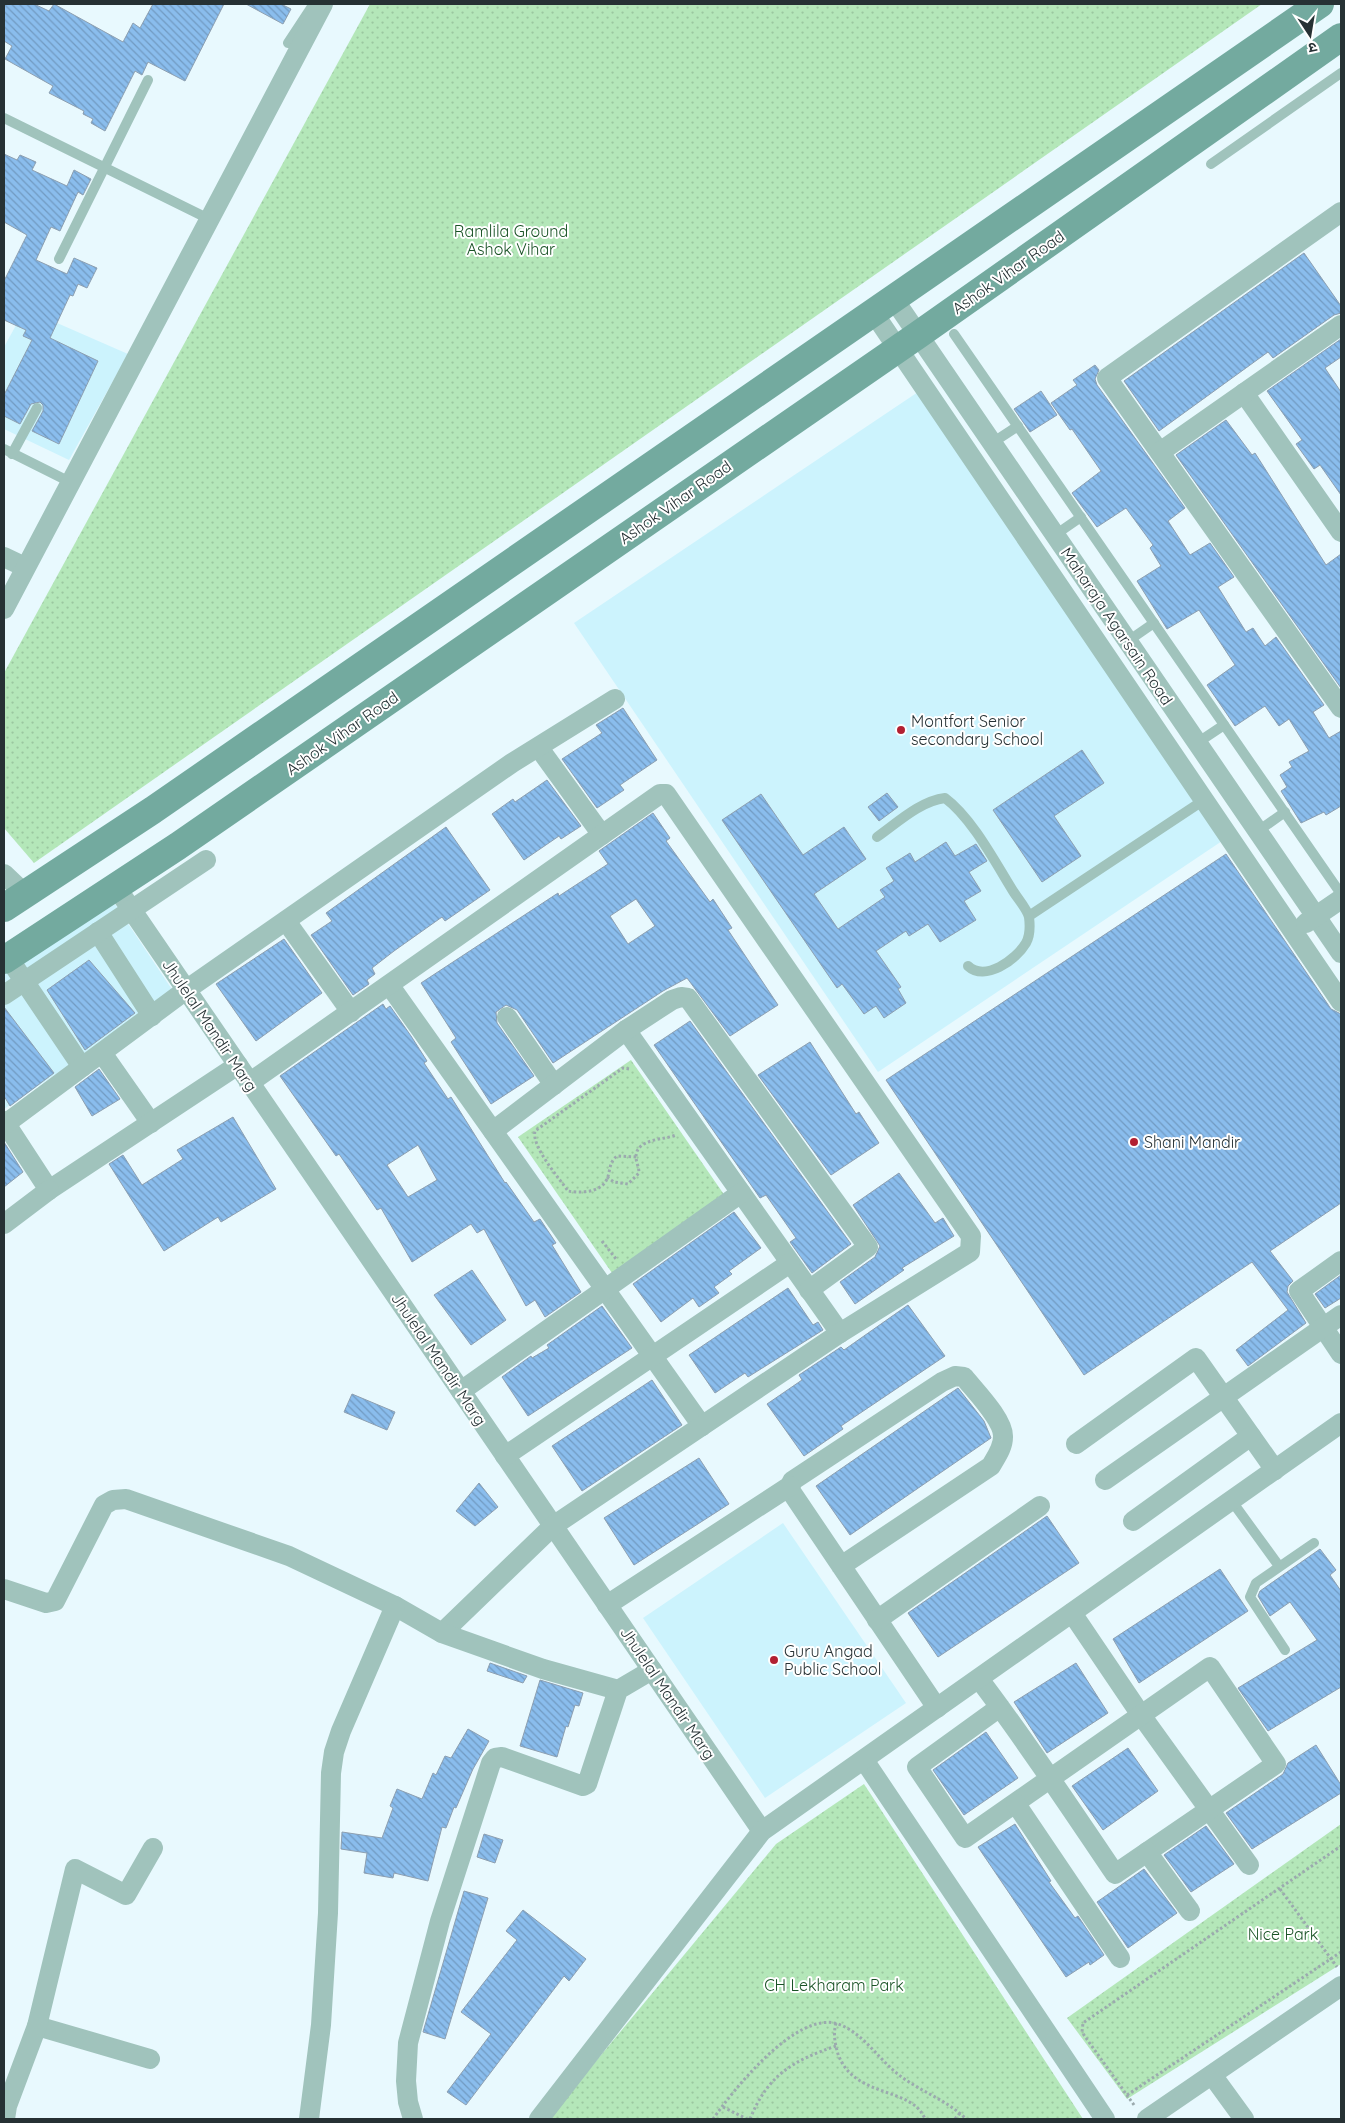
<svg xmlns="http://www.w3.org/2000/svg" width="1345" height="2123" font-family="Quicksand,'Noto Sans Devanagari',sans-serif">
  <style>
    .built { fill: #ccf3fd }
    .park { fill: url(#park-dots) }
    .building { fill: url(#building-back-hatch); stroke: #8d9fb0; fill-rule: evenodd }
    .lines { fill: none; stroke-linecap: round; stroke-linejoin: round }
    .path { stroke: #9baaae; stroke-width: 3; stroke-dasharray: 2.5 2.5; stroke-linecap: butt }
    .lane { stroke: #a0c3bc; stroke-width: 10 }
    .street { stroke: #a0c3bc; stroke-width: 20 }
    .secondary { stroke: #73aa9f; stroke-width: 28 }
    .poi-dot { fill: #b22032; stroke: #fff; stroke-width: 2 }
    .labels { text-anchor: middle; stroke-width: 4; stroke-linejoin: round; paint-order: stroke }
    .park-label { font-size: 16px; fill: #1a5326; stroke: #fff }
    .street-label { font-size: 16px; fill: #263134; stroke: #fff }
    .poi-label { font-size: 16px; fill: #263134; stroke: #fff; text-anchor: start }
  </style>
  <defs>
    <pattern id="park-dots" width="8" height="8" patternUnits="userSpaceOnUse" patternTransform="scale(1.25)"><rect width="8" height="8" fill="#b4e7b9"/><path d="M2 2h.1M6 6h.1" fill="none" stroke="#9bc7a0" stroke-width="1.8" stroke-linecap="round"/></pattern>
    <pattern id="building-back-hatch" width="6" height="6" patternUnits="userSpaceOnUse" patternTransform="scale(1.25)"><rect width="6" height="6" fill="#8abded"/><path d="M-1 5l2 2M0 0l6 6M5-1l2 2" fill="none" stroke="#719ac1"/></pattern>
  </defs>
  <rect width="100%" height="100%" fill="#e8f9fe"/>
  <g class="built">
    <path d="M 25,309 L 128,354 L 69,460 L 4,429 L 4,347 Z"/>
    <path d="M 924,388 L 1228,837 L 878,1072 L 574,623 Z"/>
    <path d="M 115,904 L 175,994 L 4,1109 L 4,975 Z"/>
    <path d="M 783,1523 L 906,1703 L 765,1798 L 643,1618 Z"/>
  </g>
  <g class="park">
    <path d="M 370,4 L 1262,4 L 34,863 L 4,828 L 4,673 Z"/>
    <path d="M 631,1060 L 725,1196 L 612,1273 L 518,1137 Z"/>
    <path d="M 864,1784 L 1083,2119 L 548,2119 L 776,1844 Z"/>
    <path d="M 1341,1824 L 1341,1964 L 1127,2099 L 1067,2018 Z"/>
  </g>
  <g class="building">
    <path d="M 4,4 L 34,4 L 49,11 L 54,4 L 123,42 L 133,23 L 140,28 L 153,4 L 224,4 L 185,81 L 148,62 L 142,75 L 135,71 L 105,131 L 91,123 L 93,119 L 83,114 L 84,111 L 49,93 L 53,86 L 5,59 L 12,46 L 4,41 Z"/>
    <path d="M 246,4 L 281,4 L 291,9 L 283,24 Z"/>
    <path d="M 4,154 L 17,160 L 20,155 L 36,162 L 32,170 L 67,186 L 74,170 L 91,179 L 83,195 L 78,192 L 60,231 L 51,227 L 36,260 L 67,274 L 74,258 L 97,268 L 87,288 L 78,284 L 73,296 L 70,295 L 50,338 L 98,361 L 59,444 L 32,431 L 43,411 L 43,405 L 40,402 L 31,404 L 20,424 L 4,416 L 4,395 L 32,340 L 23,336 L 26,330 L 4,320 L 4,281 L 27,235 L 4,222 Z"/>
    <path d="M 1304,253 L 1341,306 L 1341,313 L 1334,315 L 1273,358 L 1268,352 L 1159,431 L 1124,381 Z"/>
    <path d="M 1341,339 L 1341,357 L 1325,368 L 1341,392 L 1341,495 L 1320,465 L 1314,469 L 1296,444 L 1302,440 L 1267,391 Z"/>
    <path d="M 1095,365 L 1099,370 L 1095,379 L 1097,385 L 1185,508 L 1168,521 L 1190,555 L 1210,543 L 1234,577 L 1218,587 L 1246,632 L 1253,628 L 1265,646 L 1276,637 L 1324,705 L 1313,712 L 1329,738 L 1341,731 L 1341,806 L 1326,815 L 1324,812 L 1301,823 L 1281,791 L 1287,787 L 1280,775 L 1292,767 L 1289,762 L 1309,751 L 1289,719 L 1279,726 L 1265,706 L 1235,726 L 1207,685 L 1235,665 L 1199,610 L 1167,629 L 1137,581 L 1161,566 L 1150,548 L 1153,545 L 1126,508 L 1097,527 L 1072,493 L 1101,471 L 1072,429 L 1070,430 L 1051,403 L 1077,385 L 1073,380 Z"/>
    <path d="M 1041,391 L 1057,415 L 1030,432 L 1014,409 Z"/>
    <path d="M 1226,420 L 1252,455 L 1255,453 L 1326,565 L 1341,554 L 1341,688 L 1176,455 Z"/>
    <path d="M 623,708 L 657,760 L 620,785 L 624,790 L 597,808 L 562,759 L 602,733 L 596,725 Z"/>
    <path d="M 1082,750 L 1104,783 L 1054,816 L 1081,856 L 1042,882 L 993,810 Z"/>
    <path d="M 547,780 L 581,826 L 561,839 L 559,836 L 524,860 L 492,814 L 513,799 L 515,802 Z"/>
    <path d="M 887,793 L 898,807 L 879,821 L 868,807 Z"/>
    <path d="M 761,794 L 803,855 L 844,827 L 866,859 L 814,894 L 838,929 L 885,897 L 880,890 L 894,881 L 886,868 L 910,853 L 915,862 L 946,842 L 955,856 L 976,844 L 987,861 L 969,872 L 981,891 L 964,901 L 976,920 L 940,942 L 928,924 L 909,936 L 906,931 L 876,951 L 901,987 L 898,989 L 906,1003 L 884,1018 L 876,1006 L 864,1014 L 842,984 L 837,988 L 722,820 Z"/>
    <path d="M 653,813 L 670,838 L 666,841 L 710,902 L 713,899 L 732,928 L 728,930 L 778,1005 L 730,1036 L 687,978 L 663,991 L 553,1063 L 517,1010 L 506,1005 L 496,1012 L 497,1023 L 534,1076 L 491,1104 L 451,1042 L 456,1038 L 421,983 L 558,893 L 559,896 L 608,864 L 599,851 ZM 636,899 L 655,926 L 628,944 L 610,916 Z"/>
    <path d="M 446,827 L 490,890 L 445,921 L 442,917 L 394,951 L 372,968 L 375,974 L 367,980 L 369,984 L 353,995 L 311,935 L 332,921 L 326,913 Z"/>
    <path d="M 1226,854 L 1331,1009 L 1341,1014 L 1341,1203 L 1270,1251 L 1293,1281 L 1288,1286 L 1287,1292 L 1306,1323 L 1248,1366 L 1236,1350 L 1288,1310 L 1252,1262 L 1084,1375 L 886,1080 Z"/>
    <path d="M 284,939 L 322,993 L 256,1041 L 216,984 Z"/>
    <path d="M 89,960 L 135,1013 L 85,1050 L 47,990 Z"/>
    <path d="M 383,1004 L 386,1009 L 390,1006 L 411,1036 L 427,1061 L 424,1063 L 448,1099 L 451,1097 L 505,1183 L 506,1182 L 534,1222 L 540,1219 L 556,1243 L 552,1245 L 581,1292 L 545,1317 L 535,1300 L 526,1306 L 484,1229 L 477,1233 L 471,1224 L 412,1262 L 381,1208 L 377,1210 L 339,1154 L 336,1156 L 280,1076 ZM 418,1145 L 437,1180 L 408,1197 L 387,1165 Z"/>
    <path d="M 4,1007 L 54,1073 L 10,1106 L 4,1096 Z"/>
    <path d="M 690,1021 L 851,1244 L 812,1273 L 790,1242 L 796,1238 L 766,1195 L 760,1198 L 654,1045 Z"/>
    <path d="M 810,1042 L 856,1114 L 859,1112 L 879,1143 L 831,1175 L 758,1075 Z"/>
    <path d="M 99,1069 L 120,1099 L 92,1116 L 75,1087 Z"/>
    <path d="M 233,1117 L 276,1189 L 221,1222 L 218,1217 L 164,1251 L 109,1164 L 123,1155 L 142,1185 L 183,1159 L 177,1150 Z"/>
    <path d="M 4,1142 L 23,1172 L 4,1187 Z"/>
    <path d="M 899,1173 L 935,1223 L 943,1218 L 954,1236 L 902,1268 L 904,1270 L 855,1304 L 840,1282 L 875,1257 L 880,1246 L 853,1205 Z"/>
    <path d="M 734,1212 L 761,1248 L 729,1271 L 732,1274 L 714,1287 L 719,1293 L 699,1307 L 693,1298 L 661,1322 L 633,1284 Z"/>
    <path d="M 472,1270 L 506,1320 L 471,1345 L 434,1295 Z"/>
    <path d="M 1341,1275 L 1341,1298 L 1325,1308 L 1315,1294 Z"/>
    <path d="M 788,1288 L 813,1325 L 818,1322 L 823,1330 L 748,1377 L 745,1373 L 715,1393 L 689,1355 Z"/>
    <path d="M 908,1305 L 945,1356 L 841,1426 L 843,1429 L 804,1456 L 767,1404 L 802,1380 L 799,1375 L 841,1347 L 844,1350 Z"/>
    <path d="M 602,1306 L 632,1348 L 528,1416 L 502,1377 L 531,1356 L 532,1358 L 549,1348 L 547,1345 Z"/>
    <path d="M 652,1380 L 682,1425 L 582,1491 L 552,1446 Z"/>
    <path d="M 958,1388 L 984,1421 L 991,1438 L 850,1535 L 816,1486 Z"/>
    <path d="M 352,1394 L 395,1412 L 387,1430 L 344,1412 Z"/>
    <path d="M 699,1458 L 729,1504 L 634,1565 L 604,1518 Z"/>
    <path d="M 479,1483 L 498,1507 L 475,1526 L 456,1511 Z"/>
    <path d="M 1047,1516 L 1079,1563 L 938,1657 L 908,1613 Z"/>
    <path d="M 1320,1549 L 1336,1570 L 1330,1575 L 1341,1591 L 1341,1687 L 1268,1731 L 1238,1688 L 1317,1640 L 1290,1602 L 1270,1616 L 1258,1596 L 1260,1591 Z"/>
    <path d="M 1220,1569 L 1248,1611 L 1139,1683 L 1113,1639 Z"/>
    <path d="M 490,1663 L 527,1676 L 523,1683 L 487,1671 Z"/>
    <path d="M 1076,1663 L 1108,1713 L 1047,1753 L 1014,1702 Z"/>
    <path d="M 540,1680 L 583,1693 L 579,1706 L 575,1705 L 568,1727 L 566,1726 L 557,1757 L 520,1746 Z"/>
    <path d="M 468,1729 L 489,1741 L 473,1769 L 456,1808 L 454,1807 L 446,1828 L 442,1827 L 428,1881 L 394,1873 L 393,1878 L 364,1873 L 367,1853 L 341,1849 L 342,1832 L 382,1838 L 393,1808 L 390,1806 L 397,1789 L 422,1799 L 433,1773 L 436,1775 L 445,1756 L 451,1758 Z"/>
    <path d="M 986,1732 L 1018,1778 L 964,1815 L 933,1770 Z"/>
    <path d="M 1316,1745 L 1341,1785 L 1341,1793 L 1252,1849 L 1226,1813 L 1283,1774 L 1288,1763 Z"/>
    <path d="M 1128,1748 L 1158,1791 L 1103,1830 L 1072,1786 Z"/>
    <path d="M 1015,1824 L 1051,1881 L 1049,1882 L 1075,1918 L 1078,1916 L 1104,1955 L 1090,1965 L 1089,1962 L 1066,1977 L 978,1847 Z"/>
    <path d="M 1206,1826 L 1234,1864 L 1191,1892 L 1164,1855 Z"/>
    <path d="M 484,1834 L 503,1840 L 495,1863 L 477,1857 Z"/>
    <path d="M 1144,1869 L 1177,1913 L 1128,1948 L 1097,1902 Z"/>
    <path d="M 464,1891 L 488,1898 L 445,2039 L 423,2032 Z"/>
    <path d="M 523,1910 L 586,1959 L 569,1981 L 564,1976 L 466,2105 L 447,2092 L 491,2034 L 461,2012 L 517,1940 L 506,1931 Z"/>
  </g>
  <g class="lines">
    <g class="path">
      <path d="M 629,1069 L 623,1068 L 535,1131 C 531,1146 559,1178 568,1191 C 579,1193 599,1193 606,1181 C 611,1172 608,1163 617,1156 L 636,1157"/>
      <path d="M 607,1177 L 614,1182 L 628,1184 L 639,1173 C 639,1167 636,1162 636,1157 C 636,1138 665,1140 676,1135"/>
      <path d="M 602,1241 L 616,1259"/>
      <path d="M 1280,1889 L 1337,1967"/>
      <path d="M 836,2023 C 833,2034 835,2044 838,2054 C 854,2099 912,2086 925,2119"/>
      <path d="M 1127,2095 L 1341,1952"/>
      <path d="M 1134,2105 L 1086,2038 L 1082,2032 L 1083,2023 L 1341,1846"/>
      <path d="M 723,2107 L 747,2119"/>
      <path d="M 713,2119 C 734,2089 797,2010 838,2024 C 861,2032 876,2055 893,2070 C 915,2090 945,2098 966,2119"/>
      <path d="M 750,2119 C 768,2075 792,2061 836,2046"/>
      <path d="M 955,2119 L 960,2113"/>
    </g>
    <g class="lane">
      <path d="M 288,43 L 313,5"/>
      <path d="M 4,118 L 209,219"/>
      <path d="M 1211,164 L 1341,73"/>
      <path d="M 59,259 L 148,80"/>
      <path d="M 954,334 L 1341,894"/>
      <path d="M 992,443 L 1018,426"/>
      <path d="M 4,449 L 70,482"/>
      <path d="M 12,454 L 37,408"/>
      <path d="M 1055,535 L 1081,517"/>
      <path d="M 1128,641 L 1154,623"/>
      <path d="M 1197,743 L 1224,725"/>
      <path d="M 1258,831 L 1285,812"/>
      <path d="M 877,837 C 897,823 920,801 945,798 C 972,818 995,862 1013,891 C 1018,899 1027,909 1029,917 C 1030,925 1030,936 1026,943 C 1016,960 985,982 968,966"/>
      <path d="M 1029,916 L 1204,800"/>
      <path d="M 1231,1500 L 1279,1566"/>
      <path d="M 1285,1650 L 1250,1597 L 1256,1583 L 1314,1543"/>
    </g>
    <g class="street">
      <path d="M 1341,212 L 1107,378 L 1341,708"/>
      <path d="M 893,298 L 1341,953"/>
      <path d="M 873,312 L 1341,1002"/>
      <path d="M 1244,393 L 1341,532"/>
      <path d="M 1160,452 L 1341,325"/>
      <path d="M 4,557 L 25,567"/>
      <path d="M 4,609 L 323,4"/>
      <path d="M 539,748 L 602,835"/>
      <path d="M 4,874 L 25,894"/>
      <path d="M 116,887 L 762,1831"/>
      <path d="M 286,921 L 351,1012"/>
      <path d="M 1306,923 L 1341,899"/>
      <path d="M 98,932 L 152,1016"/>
      <path d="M 16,969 L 82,1067"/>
      <path d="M 390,986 L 702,1426"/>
      <path d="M 4,995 L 206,860"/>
      <path d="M 507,1017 L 554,1085"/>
      <path d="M 626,1030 L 840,1333"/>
      <path d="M 102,1053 L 151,1123"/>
      <path d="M 249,1083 L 660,794 L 666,794 L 971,1236 L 970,1252 L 840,1333 L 553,1526 L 442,1633"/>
      <path d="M 4,1121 L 49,1190 L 238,1065"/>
      <path d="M 4,1125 L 186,990 L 512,763 L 615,699"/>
      <path d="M 493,1131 L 626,1030 L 672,1000 L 681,997 L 688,998 L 868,1247 L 809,1290"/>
      <path d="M 4,1224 L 49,1190"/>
      <path d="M 1341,1261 L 1299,1291 L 1341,1354"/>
      <path d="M 461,1391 L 741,1193"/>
      <path d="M 1076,1444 L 1196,1358 L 1275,1470"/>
      <path d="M 505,1456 L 790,1263"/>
      <path d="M 1105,1480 L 1341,1315"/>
      <path d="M 1133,1521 L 1251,1436"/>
      <path d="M 841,1566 L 991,1466 C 996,1457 1003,1448 1003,1437 C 1004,1420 975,1391 964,1377 L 955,1376 L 942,1382 L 792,1481 L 790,1490 L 937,1708"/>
      <path d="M 4,1589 L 46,1603 L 55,1601 L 104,1505 L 113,1500 L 126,1499 L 289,1556 L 395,1606 L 442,1633 L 543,1669 L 618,1690"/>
      <path d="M 607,1605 L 790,1486"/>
      <path d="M 1072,1613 L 1141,1715 L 1249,1865"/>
      <path d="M 877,1620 L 1040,1506"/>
      <path d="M 979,1679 C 1027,1742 1071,1809 1115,1874 L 1276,1764 L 1210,1667 L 965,1838 L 917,1767 L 1000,1707"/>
      <path d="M 864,1760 L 1105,2119"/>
      <path d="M 1016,1804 L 1120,1958"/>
      <path d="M 1147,1852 L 1190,1911"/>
      <path d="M 37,2026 L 150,2059"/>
      <path d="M 1212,2075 L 1244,2119"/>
      <path d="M 5,2119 L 7,2106 L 37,2026 L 75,1869 L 126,1895 L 153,1848"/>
      <path d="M 309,2119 L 321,2025 L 328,1913 L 331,1773 L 334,1752 L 341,1731 L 395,1606"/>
      <path d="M 413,2119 L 408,2102 L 406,2081 L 408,2043 L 440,1921 L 491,1763 L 495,1758 L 502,1757 L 583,1786 L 587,1784 L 618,1690 L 652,1670"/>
      <path d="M 539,2119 L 762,1831 L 1341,1423"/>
      <path d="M 1147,2119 L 1341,1986"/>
    </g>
    <g class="secondary">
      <path d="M 4,908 L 153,810 L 1320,4"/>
      <path d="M 4,960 L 178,846 L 918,335 L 1341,37"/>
    </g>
  </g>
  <g class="poi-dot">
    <circle cx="901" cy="730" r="5"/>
    <circle cx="1134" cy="1142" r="5"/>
    <circle cx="774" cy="1660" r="5"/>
  </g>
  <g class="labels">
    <g class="park-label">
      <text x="511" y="237">Ramlila Ground<tspan x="511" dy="18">Ashok Vihar</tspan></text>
      <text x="1283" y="1940">Nice Park</text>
      <text x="834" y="1991">CH Lekharam Park</text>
    </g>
    <g class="street-label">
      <text transform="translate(1008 272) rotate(-35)" y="6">Ashok Vihar Road</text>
      <text transform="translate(675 502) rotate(-35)" y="6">Ashok Vihar Road</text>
      <text transform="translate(1117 626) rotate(56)" y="6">Maharaja Agarsain Road</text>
      <text transform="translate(342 733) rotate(-35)" y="6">Ashok Vihar Road</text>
      <text transform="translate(210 1025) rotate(56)" y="6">Jhulelal Mandir Marg</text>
      <text transform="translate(439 1359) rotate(56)" y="6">Jhulelal Mandir Marg</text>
      <text transform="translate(668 1693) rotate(56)" y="6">Jhulelal Mandir Marg</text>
    </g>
    <g class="poi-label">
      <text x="911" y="727">Montfort Senior<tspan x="911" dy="18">secondary School</tspan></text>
      <text x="1144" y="1148">Shani Mandir</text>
      <text x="784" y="1657">Guru Angad<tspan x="784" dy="18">Public School</tspan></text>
    </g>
  </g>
  <rect width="1345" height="2123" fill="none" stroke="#263134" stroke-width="10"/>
  <g transform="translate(1310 35) rotate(168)" stroke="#ffffff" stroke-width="4" paint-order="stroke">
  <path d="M0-4L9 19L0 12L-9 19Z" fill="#263134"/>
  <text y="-8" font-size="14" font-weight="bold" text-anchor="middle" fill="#263134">उ</text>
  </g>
</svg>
